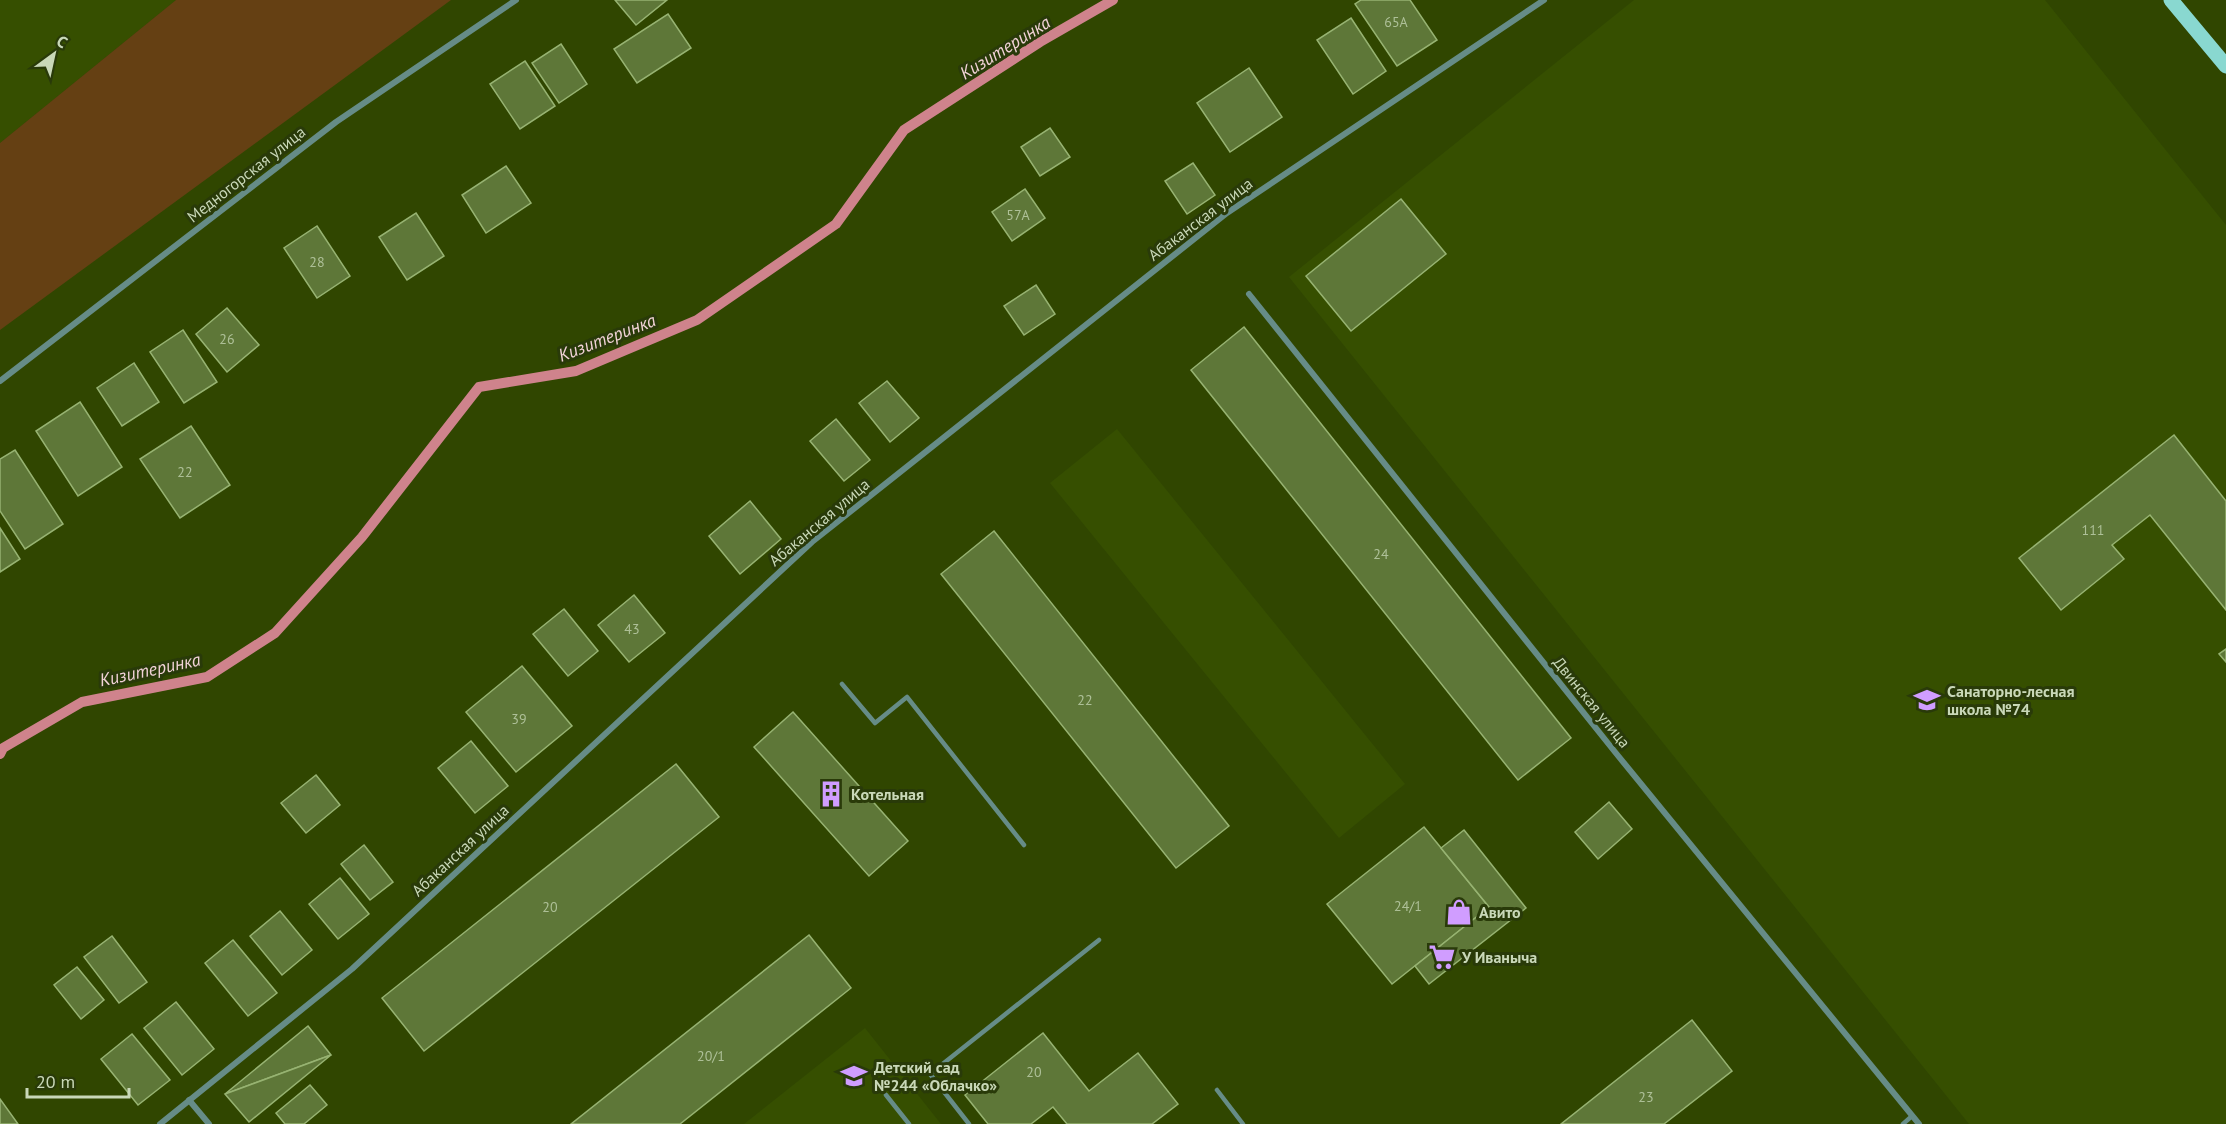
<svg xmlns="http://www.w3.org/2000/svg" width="2226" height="1124" font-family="'PT Sans',sans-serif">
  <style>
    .built { fill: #364f00 }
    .green { fill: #654013 }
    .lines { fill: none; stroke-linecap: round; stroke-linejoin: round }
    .stream { stroke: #cf838c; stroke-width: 10 }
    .building { fill: #5e7738; stroke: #97b372; stroke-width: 1.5 }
    .service { stroke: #668c87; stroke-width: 4.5 }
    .minor { stroke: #668c87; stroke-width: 6 }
    .primary { stroke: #89d8d0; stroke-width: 15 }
    .labels { text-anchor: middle; stroke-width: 6; stroke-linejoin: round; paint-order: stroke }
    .number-label { font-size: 14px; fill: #aec098 }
    .street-label { font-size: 16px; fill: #c9d8b8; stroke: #293a09 }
    .poi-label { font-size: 16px; font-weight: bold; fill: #c9d8b8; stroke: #293a09; text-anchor: start }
    .water-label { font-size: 18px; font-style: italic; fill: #f2d3d8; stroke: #293a09 }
  </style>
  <rect width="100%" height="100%" fill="#304600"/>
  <g class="built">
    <path d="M 0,0 L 176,0 L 0,143 Z"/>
    <path d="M 1634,0 L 2045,0 L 2226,225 L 2226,1124 L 1969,1124 L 1289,277 Z"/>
    <path d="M 1117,429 L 1405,784 L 1339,838 L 1050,483 Z"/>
    <path d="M 865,1028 L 941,1124 L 744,1124 Z"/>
  </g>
  <path class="green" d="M 176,0 L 451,0 L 0,330 L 0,143 Z"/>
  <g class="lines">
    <path class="stream" d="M 0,754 L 3,748 L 82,702 L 207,677 L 275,633 L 362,537 L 479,387 L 576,371 L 697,320 L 836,224 L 904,130 L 1040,42 L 1113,0"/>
  </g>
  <g class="building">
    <path d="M 615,0 L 667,0 L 636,25 Z"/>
    <path d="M 1361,0 L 1410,0 L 1437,40 L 1397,66 L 1355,4 Z"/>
    <path d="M 668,14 L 691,48 L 637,83 L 614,49 Z"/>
    <path d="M 1351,18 L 1386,71 L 1353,94 L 1317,40 Z"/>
    <path d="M 561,44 L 587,84 L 559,103 L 532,63 Z"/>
    <path d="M 525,61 L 555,106 L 520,129 L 490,84 Z"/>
    <path d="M 1249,68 L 1282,117 L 1230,152 L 1197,103 Z"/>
    <path d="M 1050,128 L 1070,157 L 1040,176 L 1021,147 Z"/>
    <path d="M 1193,163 L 1215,195 L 1187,214 L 1165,181 Z"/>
    <path d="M 506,166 L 531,203 L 486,233 L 462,195 Z"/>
    <path d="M 1025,189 L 1045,218 L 1012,241 L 992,212 Z"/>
    <path d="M 1401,199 L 1446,254 L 1351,331 L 1306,276 Z"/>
    <path d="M 416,213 L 444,256 L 407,280 L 379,237 Z"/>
    <path d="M 317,226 L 350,276 L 317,298 L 284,248 Z"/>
    <path d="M 1036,285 L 1055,314 L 1024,335 L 1004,306 Z"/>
    <path d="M 227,308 L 259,345 L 227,372 L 196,334 Z"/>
    <path d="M 1244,327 L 1571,738 L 1518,780 L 1191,370 Z"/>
    <path d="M 183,330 L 217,382 L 184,403 L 150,352 Z"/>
    <path d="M 134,363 L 159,402 L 122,426 L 97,388 Z"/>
    <path d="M 887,381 L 919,418 L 890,442 L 859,403 Z"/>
    <path d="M 80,402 L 122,467 L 78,496 L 36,431 Z"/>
    <path d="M 836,419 L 870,460 L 844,481 L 810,441 Z"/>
    <path d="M 191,426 L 230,485 L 180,518 L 140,459 Z"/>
    <path d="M 2174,435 L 2226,501 L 2226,610 L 2150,515 L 2112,545 L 2124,559 L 2061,610 L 2019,558 Z"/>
    <path d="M 15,450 L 63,524 L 25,549 L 0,511 L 0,459 Z"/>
    <path d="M 750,501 L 781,539 L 740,574 L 709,536 Z"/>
    <path d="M 0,528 L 20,559 L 0,572 Z"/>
    <path d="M 994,531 L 1229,826 L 1176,868 L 941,574 Z"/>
    <path d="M 634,595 L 665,633 L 629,662 L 598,625 Z"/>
    <path d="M 564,609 L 598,651 L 568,676 L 533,634 Z"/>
    <path d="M 2226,649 L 2226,662 L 2219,654 Z"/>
    <path d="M 522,666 L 572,726 L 516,772 L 466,712 Z"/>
    <path d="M 793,712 L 908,841 L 869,876 L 754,747 Z"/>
    <path d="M 471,741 L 508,786 L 475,813 L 438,768 Z"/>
    <path d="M 676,764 L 719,817 L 424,1051 L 382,998 Z"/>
    <path d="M 316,775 L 340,805 L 306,833 L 281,803 Z"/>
    <path d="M 1609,802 L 1632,829 L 1598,859 L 1575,832 Z"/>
    <path d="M 1424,827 L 1489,907 L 1392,984 L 1327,904 Z"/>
    <path d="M 1464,830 L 1526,908 L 1429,984 L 1415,966 L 1489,907 L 1441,848 Z"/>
    <path d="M 364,845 L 393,882 L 370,900 L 341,864 Z"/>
    <path d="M 340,878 L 369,914 L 338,939 L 309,904 Z"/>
    <path d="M 280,911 L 312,950 L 282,975 L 250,936 Z"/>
    <path d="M 809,935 L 851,988 L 680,1124 L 571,1124 Z"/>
    <path d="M 112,936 L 147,982 L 119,1003 L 84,957 Z"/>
    <path d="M 233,940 L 277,993 L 248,1016 L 205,963 Z"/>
    <path d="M 77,967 L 104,1000 L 81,1019 L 54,985 Z"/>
    <path d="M 176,1002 L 214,1049 L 182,1075 L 144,1028 Z"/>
    <path d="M 1692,1020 L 1732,1071 L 1664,1124 L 1561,1124 Z"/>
    <path d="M 308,1026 L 331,1055 L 225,1094 Z"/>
    <path d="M 1043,1033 L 1089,1091 L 1138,1053 L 1178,1104 L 1152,1124 L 1067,1124 L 1053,1107 L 1031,1124 L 988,1124 L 965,1095 Z"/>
    <path d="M 132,1034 L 170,1080 L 138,1105 L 101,1059 Z"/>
    <path d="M 331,1055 L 249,1122 L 225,1094 Z"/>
    <path d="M 310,1085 L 327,1105 L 304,1124 L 285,1124 L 276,1113 Z"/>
    <path d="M 0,1099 L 18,1124 L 0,1124 Z"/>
  </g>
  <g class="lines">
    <g class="service">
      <path d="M 842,684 L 875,723 L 907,697 L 1024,845"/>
      <path d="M 1217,1090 L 1243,1124"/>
      <path d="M 886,1095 L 909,1124"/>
      <path d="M 969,1124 L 930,1074 L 1099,940"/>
      <path d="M 1903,1124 L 1912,1116"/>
    </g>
    <g class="minor">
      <path d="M 1249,294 L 1615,752 L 1919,1124"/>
      <path d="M 0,381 L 336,122 L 516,0"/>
      <path d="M 189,1100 L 209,1124"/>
      <path d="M 160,1124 L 352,969 L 812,542 L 1227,213 L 1544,0"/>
    </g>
    <path class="primary" d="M 2171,0 L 2226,66"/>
  </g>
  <defs>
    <g id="school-bare" transform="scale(2.07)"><path d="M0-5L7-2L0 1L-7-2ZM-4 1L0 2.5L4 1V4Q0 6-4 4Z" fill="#d09dff" stroke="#293a09" stroke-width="2.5" paint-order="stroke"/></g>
    <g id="building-bare" transform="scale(2.07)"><path d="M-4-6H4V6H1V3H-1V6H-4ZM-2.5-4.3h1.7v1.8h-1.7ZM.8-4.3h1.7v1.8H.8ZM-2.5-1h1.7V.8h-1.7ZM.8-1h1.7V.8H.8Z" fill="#d09dff" stroke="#293a09" stroke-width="2.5" paint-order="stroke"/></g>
    <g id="shop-bare" transform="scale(2.07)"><path d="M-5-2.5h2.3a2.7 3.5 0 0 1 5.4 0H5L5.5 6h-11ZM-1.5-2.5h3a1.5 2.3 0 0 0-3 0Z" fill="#d09dff" stroke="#293a09" stroke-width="2.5" paint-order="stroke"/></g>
    <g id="supermarket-bare" transform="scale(2.07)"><path d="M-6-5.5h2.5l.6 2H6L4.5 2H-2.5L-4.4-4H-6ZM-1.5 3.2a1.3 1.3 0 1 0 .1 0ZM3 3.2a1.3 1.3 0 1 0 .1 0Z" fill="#d09dff" stroke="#293a09" stroke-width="2.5" paint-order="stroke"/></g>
  </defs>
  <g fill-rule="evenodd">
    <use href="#school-bare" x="1927" y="700"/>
    <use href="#building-bare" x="831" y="794"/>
    <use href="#shop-bare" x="1459" y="912"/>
    <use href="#supermarket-bare" x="1442" y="957"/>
    <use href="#school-bare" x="854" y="1076"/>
  </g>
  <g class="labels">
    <g class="number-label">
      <text x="1396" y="27">65А</text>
      <text x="1018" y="220">57А</text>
      <text x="317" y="267">28</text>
      <text x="227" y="344">26</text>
      <text x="185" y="477">22</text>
      <text x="2093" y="535">111</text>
      <text x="1381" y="559">24</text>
      <text x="632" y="634">43</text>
      <text x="1085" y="705">22</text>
      <text x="519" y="724">39</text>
      <text x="1408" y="911">24/1</text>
      <text x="550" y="912">20</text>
      <text x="711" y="1061">20/1</text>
      <text x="1034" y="1077">20</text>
      <text x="1646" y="1102">23</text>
    </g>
    <g class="street-label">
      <text transform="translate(246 174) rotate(-38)" y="6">Медногорская улица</text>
      <text transform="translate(1200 219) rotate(-37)" y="6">Абаканская улица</text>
      <text transform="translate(819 522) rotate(-40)" y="6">Абаканская улица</text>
      <text transform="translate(1592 702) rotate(51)" y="6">Двинская улица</text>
      <text transform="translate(460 850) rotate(-43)" y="6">Абаканская улица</text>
    </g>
    <g class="poi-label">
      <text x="1947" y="697">Санаторно-лесная<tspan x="1947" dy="18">школа №74</tspan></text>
      <text x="851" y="800">Котельная</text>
      <text x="1479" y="918">Авито</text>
      <text x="1462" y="963">У Иваныча</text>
      <text x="874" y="1073">Детский сад<tspan x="874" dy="18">№244 «Облачко»</tspan></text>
    </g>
    <g class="water-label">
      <text transform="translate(1005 48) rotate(-32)" y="6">Кизитеринка</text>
      <text transform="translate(607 338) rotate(-21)" y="6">Кизитеринка</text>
      <text transform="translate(150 670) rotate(-12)" y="6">Кизитеринка</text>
    </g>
  </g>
  <g transform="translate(54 54) rotate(33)" stroke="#293a09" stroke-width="4.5" paint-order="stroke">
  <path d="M0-4.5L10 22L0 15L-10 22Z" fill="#c9d8b8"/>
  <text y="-9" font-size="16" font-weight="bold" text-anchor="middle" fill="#c9d8b8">С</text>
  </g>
  <path d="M27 1088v9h102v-9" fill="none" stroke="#c9d8b8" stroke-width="3"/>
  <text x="36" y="1088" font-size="18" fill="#c9d8b8" stroke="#293a09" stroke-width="4.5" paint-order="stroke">20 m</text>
</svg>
